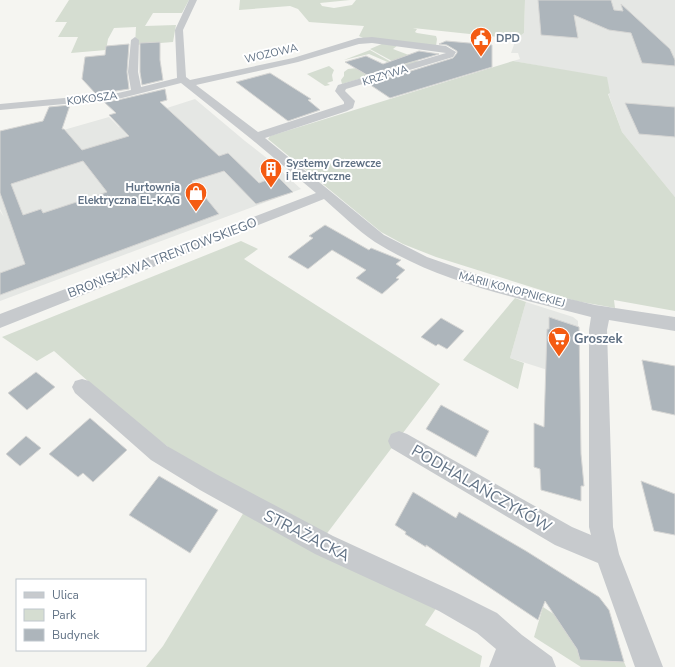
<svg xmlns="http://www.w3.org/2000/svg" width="675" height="667" font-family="'Nunito Sans',sans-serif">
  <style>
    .built { fill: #e5e7e4 }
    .green { fill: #d5ddd1 }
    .building { fill: #adb5bb; stroke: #d6d6d4; fill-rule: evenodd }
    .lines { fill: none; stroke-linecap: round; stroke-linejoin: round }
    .street { fill: #c7cacd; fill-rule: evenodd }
    .labels { text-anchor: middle; stroke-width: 4; stroke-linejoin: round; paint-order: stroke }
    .far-poi-label { font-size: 11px; font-weight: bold; fill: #617285; stroke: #fff; text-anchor: start }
    .far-street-label { font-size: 11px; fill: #617285; stroke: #fff }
    .street-label { font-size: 13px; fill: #617285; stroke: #fff }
    .poi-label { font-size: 13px; font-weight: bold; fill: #617285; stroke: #fff; text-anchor: start }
    .near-street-label { font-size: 16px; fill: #617285; stroke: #fff }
  </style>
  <rect width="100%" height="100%" fill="#f5f5f1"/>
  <g class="built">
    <path d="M 525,0 L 675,0 L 675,197 L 622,132 L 608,93 L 607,78 L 513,61 L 520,59 L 518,53 L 511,53 L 516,39 L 524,33 Z"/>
    <path d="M 195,99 L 245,141 L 268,159 L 301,189 L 0,301 L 0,211 L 4,217 L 0,209 L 0,141 L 60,131 L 109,117 L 119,127 L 169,111 L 167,108 Z"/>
    <path d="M 526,302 L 573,317 L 578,321 L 579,380 L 510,358 Z"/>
  </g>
  <g class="green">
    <path d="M 69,0 L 189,0 L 182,13 L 153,13 L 145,26 L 176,25 L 173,42 L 135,45 L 136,27 L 114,28 L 108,39 L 106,50 L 71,53 L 78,37 L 58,37 L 67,22 L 55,22 Z"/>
    <path d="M 240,0 L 350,0 L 320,3 L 322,6 L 334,8 L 352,5 L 356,0 L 525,0 L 524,33 L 516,39 L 413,28 L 417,29 L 415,32 L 417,33 L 436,36 L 437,39 L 436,46 L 365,39 L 359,36 L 364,26 L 309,22 L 298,9 L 290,6 L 239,10 Z"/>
    <path d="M 384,43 L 398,45 L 393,49 L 414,57 L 411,58 L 419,62 L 403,67 L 370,49 Z"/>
    <path d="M 370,50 L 400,67 L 342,84 L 341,80 L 344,76 L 344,72 L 348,69 L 392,64 L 369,54 L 344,60 Z"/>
    <path d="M 513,61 L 607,77 L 610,93 L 608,94 L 622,132 L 675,197 L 675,311 L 614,300 L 615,308 L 576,301 L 436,257 L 403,244 L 381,232 L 268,139 L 270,136 Z"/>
    <path d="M 329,66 L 334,70 L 332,75 L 333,81 L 327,83 L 330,85 L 325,86 L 307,74 Z"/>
    <path d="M 241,241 L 258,249 L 244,259 L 440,384 L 325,536 L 206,476 L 125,414 L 54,351 L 37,361 L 2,337 Z"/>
    <path d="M 515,298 L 526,302 L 510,358 L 524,363 L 518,389 L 463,360 Z"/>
    <path d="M 244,512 L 437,607 L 425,625 L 482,656 L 480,667 L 146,667 L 163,646 Z"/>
    <path d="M 543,607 L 563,620 L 573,635 L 580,660 L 624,662 L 626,667 L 581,667 L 534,637 Z"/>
  </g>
  <g class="building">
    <path d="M 538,0 L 611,0 L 614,10 L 623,11 L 621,4 L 670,49 L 675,60 L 675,66 L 642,63 L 631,33 L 609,30 L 574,15 L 578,38 L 541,35 Z"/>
    <path d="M 446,41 L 492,45 L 492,67 L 390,98 L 369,84 L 453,58 L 457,53 L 457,51 L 447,45 L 439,44 Z"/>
    <path d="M 160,42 L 160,60 L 163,80 L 142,85 L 140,72 L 140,43 Z"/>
    <path d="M 129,44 L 127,72 L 129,89 L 96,94 L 82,79 L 85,57 L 105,55 L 106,46 Z"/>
    <path d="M 419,51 L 439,54 L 367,75 L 345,62 L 366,56 L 383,64 Z"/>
    <path d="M 270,73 L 311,99 L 308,100 L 320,110 L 288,121 L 236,82 Z"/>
    <path d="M 165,89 L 167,100 L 160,102 L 219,156 L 228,153 L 259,183 L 277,176 L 293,192 L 256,204 L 224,171 L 192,181 L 219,214 L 0,295 L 0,273 L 25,264 L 0,193 L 0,131 L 43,121 L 49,107 L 70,105 L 62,129 L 64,129 L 82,150 L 129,136 L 109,115 L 116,113 L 104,102 L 118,100 ZM 83,161 L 107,192 L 43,213 L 41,209 L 23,215 L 11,184 Z"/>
    <path d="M 625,103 L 675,107 L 675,137 L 639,134 Z"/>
    <path d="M 325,225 L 369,250 L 371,248 L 401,260 L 396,264 L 405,270 L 396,278 L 399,279 L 382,294 L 356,278 L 366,270 L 332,250 L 308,269 L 288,257 L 313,238 L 309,236 Z"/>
    <path d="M 549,317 L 579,327 L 581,454 L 584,486 L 581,486 L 581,501 L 541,490 L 540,469 L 534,467 L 534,423 L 544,427 L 547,329 L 549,329 Z"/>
    <path d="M 441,318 L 464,331 L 447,349 L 438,344 L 436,346 L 421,337 Z"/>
    <path d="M 642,360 L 675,366 L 675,415 L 652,410 Z"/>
    <path d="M 36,372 L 55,387 L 27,410 L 8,393 Z"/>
    <path d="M 441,405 L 489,431 L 476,457 L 426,429 Z"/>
    <path d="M 90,418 L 127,450 L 93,482 L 83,473 L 78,477 L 49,454 Z"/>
    <path d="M 26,436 L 41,448 L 20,466 L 6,454 Z"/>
    <path d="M 159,476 L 218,510 L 190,553 L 129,515 Z"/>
    <path d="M 641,481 L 675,494 L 675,535 L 654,531 Z"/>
    <path d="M 413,492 L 456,518 L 459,512 L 526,551 L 599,597 L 609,610 L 624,662 L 580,660 L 577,649 L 545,601 L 538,620 L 426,545 L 426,547 L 405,534 L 406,532 L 395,525 Z"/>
  </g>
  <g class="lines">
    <g class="street">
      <path d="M 189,0 L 197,0 L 183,30 L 186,77 L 190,80 L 293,58 L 358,38 L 372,37 L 446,46 L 456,52 L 453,57 L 346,89 L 345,91 L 355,101 L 353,108 L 347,111 L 265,138 L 384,235 L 427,257 L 498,282 L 595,305 L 675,317 L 675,331 L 609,320 L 607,330 L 613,527 L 619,554 L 663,667 L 635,667 L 598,563 L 555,545 L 391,448 L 388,441 L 391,434 L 399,431 L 407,434 L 572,527 L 591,535 L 589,527 L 589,330 L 591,317 C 518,298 440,283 375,242 C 357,230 340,213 324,199 L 0,328 L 0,314 L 316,193 L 250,138 L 181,83 L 118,99 L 0,110 L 0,104 L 118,93 L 131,90 L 128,72 L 131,40 L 135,37 L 139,40 L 138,72 L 141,87 L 177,78 L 175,30 ZM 372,43 L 446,53 L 338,85 L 335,91 L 344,102 L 344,104 L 258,132 L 196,85 L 298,62 L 359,44 Z"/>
      <path d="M 82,379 L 89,381 L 167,446 L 216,474 L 333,536 L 457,593 L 497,613 L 522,635 L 552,657 L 556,667 L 489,667 L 496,649 L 477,633 L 439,611 L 315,554 L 200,490 L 151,460 L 75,393 L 72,387 L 75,381 Z"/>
    </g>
  </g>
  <defs>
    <g id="civic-pin" transform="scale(1.15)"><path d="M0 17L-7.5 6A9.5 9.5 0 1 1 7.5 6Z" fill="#f45b12" stroke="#fff"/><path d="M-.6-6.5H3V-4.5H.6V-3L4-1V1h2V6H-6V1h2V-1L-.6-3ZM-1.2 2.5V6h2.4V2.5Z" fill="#fff"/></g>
    <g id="building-pin" transform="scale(1.15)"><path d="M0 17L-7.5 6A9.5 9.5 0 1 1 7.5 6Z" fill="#f45b12" stroke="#fff"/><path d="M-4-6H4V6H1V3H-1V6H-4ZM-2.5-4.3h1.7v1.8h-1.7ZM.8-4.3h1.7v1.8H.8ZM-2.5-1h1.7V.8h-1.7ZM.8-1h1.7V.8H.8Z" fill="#fff"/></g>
    <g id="shop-pin" transform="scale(1.15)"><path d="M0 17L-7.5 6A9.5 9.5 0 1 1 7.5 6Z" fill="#f45b12" stroke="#fff"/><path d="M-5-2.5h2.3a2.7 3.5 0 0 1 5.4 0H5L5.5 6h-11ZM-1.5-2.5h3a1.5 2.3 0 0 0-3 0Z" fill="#fff"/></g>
    <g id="supermarket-pin" transform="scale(1.15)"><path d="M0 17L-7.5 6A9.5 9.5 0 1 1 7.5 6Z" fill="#f45b12" stroke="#fff"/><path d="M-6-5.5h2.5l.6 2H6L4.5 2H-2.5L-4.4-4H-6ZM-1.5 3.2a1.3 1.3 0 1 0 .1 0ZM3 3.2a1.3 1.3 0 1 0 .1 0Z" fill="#fff"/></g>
  </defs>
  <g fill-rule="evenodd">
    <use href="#civic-pin" x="481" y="38"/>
    <use href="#building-pin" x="271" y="169"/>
    <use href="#shop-pin" x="196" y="193"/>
    <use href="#supermarket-pin" x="559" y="338"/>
  </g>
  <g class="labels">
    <g class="far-poi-label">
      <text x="496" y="42">DPD</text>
      <text x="286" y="167">Systemy Grzewcze<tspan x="286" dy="13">i Elektryczne</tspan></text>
      <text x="180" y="191" text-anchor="end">Hurtownia<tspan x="180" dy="13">Elektryczna EL-KAG</tspan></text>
    </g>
    <g class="far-street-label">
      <text transform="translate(271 53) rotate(-13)" y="4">WOZOWA</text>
      <text transform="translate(385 75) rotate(-17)" y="4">KRZYWA</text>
      <text transform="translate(92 98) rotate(-7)" y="4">KOKOSZA</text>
      <text transform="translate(512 289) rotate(15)" y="4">MARII KONOPNICKIEJ</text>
    </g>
    <g class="street-label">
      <text transform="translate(162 257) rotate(-21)" y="5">BRONISŁAWA TRENTOWSKIEGO</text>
    </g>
    <g class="poi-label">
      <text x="574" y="343">Groszek</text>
    </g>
    <g class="near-street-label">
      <text transform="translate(482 488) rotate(30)" y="6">PODHALAŃCZYKÓW</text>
      <text transform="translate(307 535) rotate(27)" y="6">STRAŻACKA</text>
    </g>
  </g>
  <rect x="16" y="579" width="130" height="72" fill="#ffffff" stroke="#c0c7ce"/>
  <rect x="24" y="592" width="20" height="6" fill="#c7cacd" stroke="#c0c7ce"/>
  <text x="52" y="599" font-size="12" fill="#617285">Ulica</text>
  <rect x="24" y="609" width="20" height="12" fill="#d5ddd1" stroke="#c0c7ce"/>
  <text x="52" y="619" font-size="12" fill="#617285">Park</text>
  <rect x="24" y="629" width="20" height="12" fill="#adb5bb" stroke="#c0c7ce"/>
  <text x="52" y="639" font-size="12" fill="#617285">Budynek</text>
</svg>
